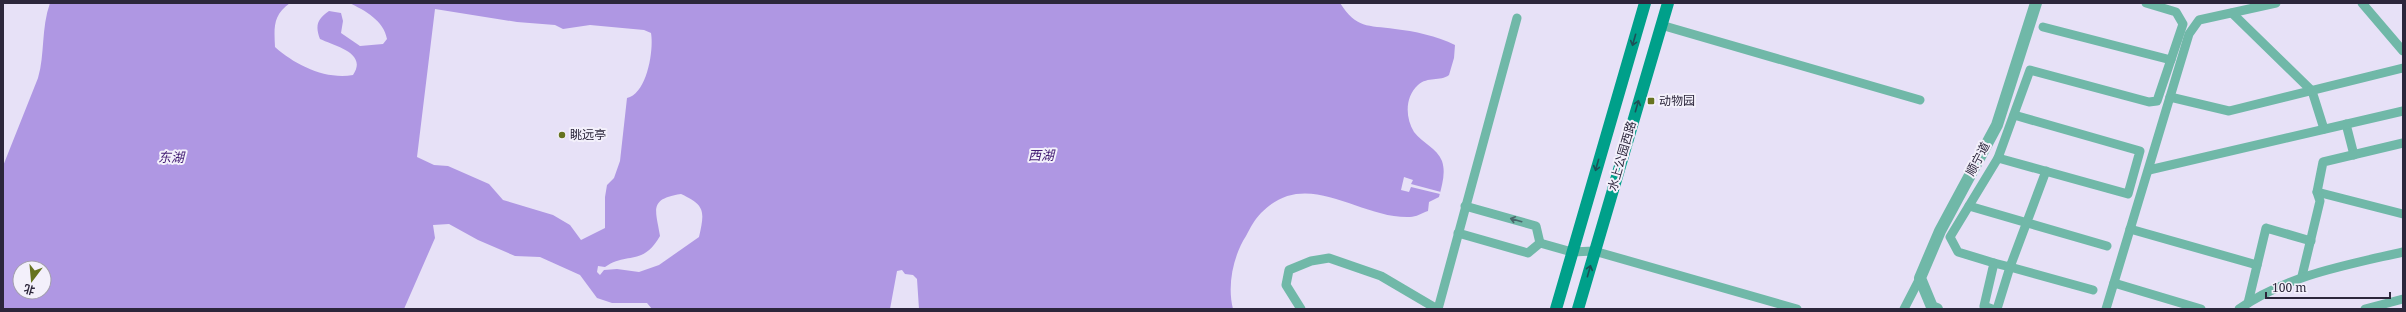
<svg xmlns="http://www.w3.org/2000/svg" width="2406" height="312" font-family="'Noto Serif','Noto Sans SC',serif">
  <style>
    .water { fill: #af97e3; fill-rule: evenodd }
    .pier { fill: #e7e1f7 }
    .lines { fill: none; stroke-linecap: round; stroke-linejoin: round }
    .minor { stroke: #70b8a8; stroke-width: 9 }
    .tertiary { stroke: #70b8a8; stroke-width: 12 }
    .secondary { stroke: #00a08a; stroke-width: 12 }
    .oneway { stroke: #1d5157 }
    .oneway2 { stroke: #4b686c }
    .poi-dot { fill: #66731f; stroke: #f3f0fb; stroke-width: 1.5 }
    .labels { text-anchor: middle; stroke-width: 4; stroke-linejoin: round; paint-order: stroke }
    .poi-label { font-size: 12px; fill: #2c263b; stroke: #f3f0fb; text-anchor: start }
    .street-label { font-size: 12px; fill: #2c263b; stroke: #f3f0fb }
    .water-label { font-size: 13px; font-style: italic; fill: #411a72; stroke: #f3f0fb }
  </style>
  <rect width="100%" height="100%" fill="#e7e1f7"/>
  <path class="water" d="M 50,3 L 290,3 C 273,15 274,27 275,47 C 295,65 326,80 353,75 C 368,53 335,46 320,39 C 315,26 317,19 329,11 L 341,13 L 343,21 L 341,33 L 360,46 L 383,44 L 387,39 C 384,21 365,10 349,3 L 1340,3 C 1357,29 1367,25 1395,29 C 1414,31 1437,36 1455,45 L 1454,58 L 1449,75 C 1440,82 1428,76 1418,85 C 1405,97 1405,117 1414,132 C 1422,143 1437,148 1442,161 C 1446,173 1442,185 1439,197 L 1429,202 L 1428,211 C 1422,213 1416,217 1410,217 C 1358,219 1307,166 1261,213 C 1255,219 1250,228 1246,236 C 1233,256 1227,286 1233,309 L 919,309 L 917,279 L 913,275 L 905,274 L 902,270 L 897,271 L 890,309 L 652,309 L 647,303 L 612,303 L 597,298 L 580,275 L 540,257 L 515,256 L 478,240 L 449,224 L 433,225 L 435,238 L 404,309 L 3,309 L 3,166 L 38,78 C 45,54 41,28 50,3 ZM 435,9 L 517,22 L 555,25 L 563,29 L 590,25 L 644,30 L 651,33 C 654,50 647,94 627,98 L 620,161 L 614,178 L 607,185 L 605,197 L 605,228 L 581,240 L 570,225 L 553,215 L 503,200 L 489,184 L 448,166 L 434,165 L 417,157 ZM 681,194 C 705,205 705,211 699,237 L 659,265 L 639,272 L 617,269 L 604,270 L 600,275 L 597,272 L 598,266 L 605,267 C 628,251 642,267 660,236 C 656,210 648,199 681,194 ZM 20,268 L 44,268 L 44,292 L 20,292 Z"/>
  <path class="pier" d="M 1404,177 L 1413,180 L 1411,184 L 1441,192 L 1440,194 L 1411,187 L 1409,192 L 1401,190 Z"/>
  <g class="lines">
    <g class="minor">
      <path d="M 2362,3 L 2403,51"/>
      <path d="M 2232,13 L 2312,91 L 2324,129"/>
      <path d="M 1661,25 L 1920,100"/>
      <path d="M 2043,27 L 2171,60"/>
      <path d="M 2170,97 L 2229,111 L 2403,68"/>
      <path d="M 2346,124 L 2354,155"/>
      <path d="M 1998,158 L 2128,194 L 2140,151 L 2014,115"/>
      <path d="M 2149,170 L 2403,111"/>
      <path d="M 2317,192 L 2403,214"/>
      <path d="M 1465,206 L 1536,226 L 1540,243"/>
      <path d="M 1969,206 L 2107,246"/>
      <path d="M 2130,229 L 2257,265"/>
      <path d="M 1458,233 L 1528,253 L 1540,243"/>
      <path d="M 1540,243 L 1572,252 L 1594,251 L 1797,309"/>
      <path d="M 1994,263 L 2010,267 L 2046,171"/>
      <path d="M 2302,276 L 2320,201 L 2317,192 L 2323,162 L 2403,143"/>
      <path d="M 2114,283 L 2201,309"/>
      <path d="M 2248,303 L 2266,228 L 2311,241"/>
      <path d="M 1301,309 L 1286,285 L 1289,270 L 1311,261 L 1329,258 L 1381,276 L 1437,309"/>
      <path d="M 1438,309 L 1517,18"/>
      <path d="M 1904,309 L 1920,278"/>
      <path d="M 1992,309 L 1984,306 L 1994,263 L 1958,252 L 1950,237 L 1998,158 L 2030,70 L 2149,102 L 2157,101 L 2183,24 L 2176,12 L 2146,3"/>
      <path d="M 1997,309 L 2010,267 L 2093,290"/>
      <path d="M 2106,309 L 2189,34 L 2199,20 L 2276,3"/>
      <path d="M 2239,309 C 2288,275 2347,265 2403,252"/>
      <path d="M 2365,309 L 2403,299"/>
    </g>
    <path class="tertiary" d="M 1937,309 L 1932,307 L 1920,278 L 1940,231 L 1997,125 L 2036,3"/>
    <g class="secondary">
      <path d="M 1556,309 L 1645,3"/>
      <path d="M 1578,309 L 1668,3"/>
    </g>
  </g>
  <defs><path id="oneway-shaft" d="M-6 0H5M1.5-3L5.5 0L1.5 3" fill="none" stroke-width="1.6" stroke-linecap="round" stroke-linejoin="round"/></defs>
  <g class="oneway">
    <use href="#oneway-shaft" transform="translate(1634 40) rotate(106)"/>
    <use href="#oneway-shaft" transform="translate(1637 106) rotate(-74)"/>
    <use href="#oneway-shaft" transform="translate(1597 165) rotate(106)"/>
    <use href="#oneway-shaft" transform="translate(1589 271) rotate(-74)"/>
  </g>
  <use class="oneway2" href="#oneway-shaft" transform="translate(1516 220) rotate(-164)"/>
  <g class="poi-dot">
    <rect x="1647" y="97" width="8" height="8" rx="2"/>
    <circle cx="562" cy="135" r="4"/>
  </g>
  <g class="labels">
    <g class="poi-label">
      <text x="1659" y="105">动物园</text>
      <text x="570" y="139">眺远亭</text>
    </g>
    <g class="street-label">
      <text transform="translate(1622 156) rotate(-74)" y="4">水上公园西路</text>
      <text transform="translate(1978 159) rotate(-62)" y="4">顺宁道</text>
    </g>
    <g class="water-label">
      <text x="1041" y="160">西湖</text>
      <text x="171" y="162">东湖</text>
    </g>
  </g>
  <rect width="2406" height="312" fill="none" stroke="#2c263b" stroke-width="8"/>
  <g transform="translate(32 280) rotate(196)"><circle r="19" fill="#f3f0fb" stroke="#a39fae"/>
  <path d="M0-3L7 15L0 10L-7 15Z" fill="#66731f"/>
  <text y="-6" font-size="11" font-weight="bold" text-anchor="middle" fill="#2c263b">北</text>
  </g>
  <path d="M2266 292v6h124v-6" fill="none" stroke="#2c263b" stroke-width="2"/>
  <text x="2272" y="292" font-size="12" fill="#2c263b" stroke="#f3f0fb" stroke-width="3" paint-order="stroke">100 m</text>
</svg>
